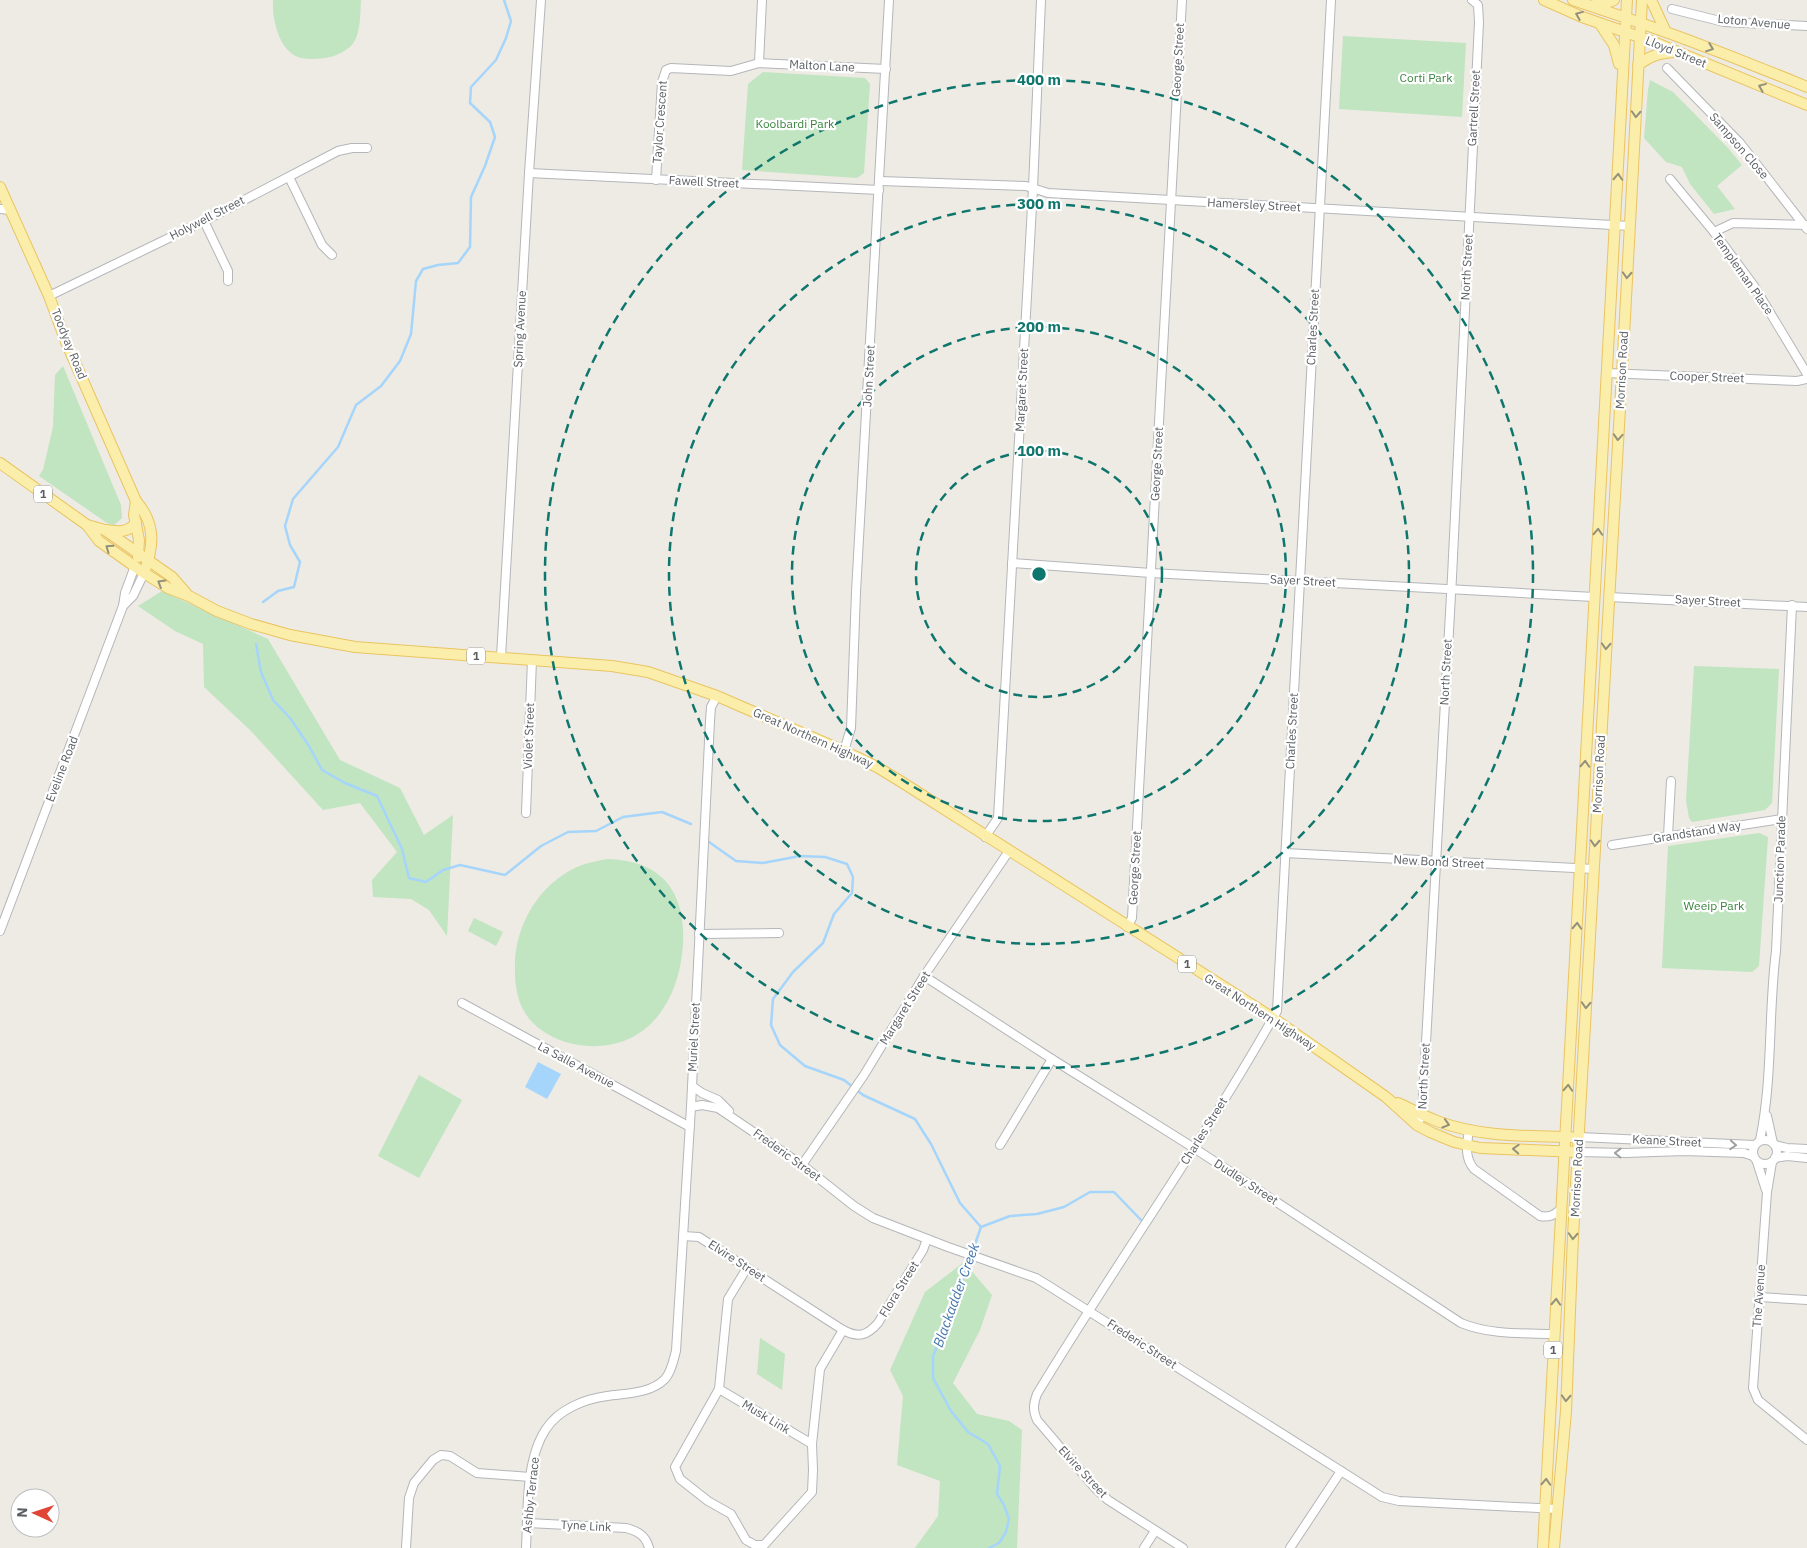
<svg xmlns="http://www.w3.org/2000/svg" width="1807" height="1548" font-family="'IBM Plex Sans',sans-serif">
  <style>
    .green { fill: #c1e4c1 }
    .water { fill: #a6d5fb }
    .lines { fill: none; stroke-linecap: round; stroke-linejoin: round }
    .stream { stroke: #a6d5fb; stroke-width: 2.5 }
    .minor-casing { stroke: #b4b6ba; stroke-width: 10 }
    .major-casing { stroke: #eac460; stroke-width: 12 }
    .minor { stroke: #fff; stroke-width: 8 }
    .major { stroke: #fbeeab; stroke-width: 10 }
    .oneway { stroke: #93917c }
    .oneway2 { stroke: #9d9fa1 }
    .ring { fill: none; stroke: #0f766e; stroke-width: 2.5; stroke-dasharray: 9 6 }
    .labels { text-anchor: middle; stroke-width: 4.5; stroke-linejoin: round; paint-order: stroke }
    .shield { fill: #fff; stroke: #8c8f92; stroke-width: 1 }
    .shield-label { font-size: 11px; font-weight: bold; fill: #5b5f63 }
    .street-label { font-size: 12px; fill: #5b5f63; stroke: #fff }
    .park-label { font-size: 12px; fill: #3a843e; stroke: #fff }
    .water-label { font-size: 14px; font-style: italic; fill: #4476ac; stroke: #fff }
    .centre { fill: #0f766e; stroke: #fff; stroke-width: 2.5 }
    .ring-label { font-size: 15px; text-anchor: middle; font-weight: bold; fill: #0f766e; stroke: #fff; stroke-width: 4.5; stroke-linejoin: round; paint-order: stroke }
  </style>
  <rect width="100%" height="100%" fill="#edebe3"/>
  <g class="green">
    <path d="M 273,0 L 361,0 C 360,12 361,31 354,42 C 349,50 335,57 325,58 C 316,59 306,60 298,57 C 278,49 272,18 273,0 Z"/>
    <path d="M 1343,36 L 1466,43 L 1462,117 L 1339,109 Z"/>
    <path d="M 763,72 L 865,78 L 870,84 L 864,173 L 857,178 L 742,170 L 748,84 Z"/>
    <path d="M 1650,80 L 1673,92 L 1728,148 L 1742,165 L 1717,186 L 1735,209 L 1714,214 L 1690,184 L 1682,167 L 1666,162 L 1644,138 L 1648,90 Z"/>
    <path d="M 63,366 L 121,505 L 122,518 L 114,525 L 107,523 L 39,476 L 43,470 L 53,427 L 55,375 Z"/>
    <path d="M 162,591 L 268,639 L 340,760 L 400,788 L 424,835 L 453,815 L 447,936 L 429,910 L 411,899 L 373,897 L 372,880 L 397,852 L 360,803 L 323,810 L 251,731 L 204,687 L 203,644 L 175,631 L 138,606 Z"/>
    <path d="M 1694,666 L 1779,669 L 1772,803 L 1765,810 L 1692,822 L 1689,818 L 1686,800 Z"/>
    <path d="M 1759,833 L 1768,837 L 1759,966 L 1752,972 L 1662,968 L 1668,846 Z"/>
    <path d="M 607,859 C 662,860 686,892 683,945 C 679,1000 649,1049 588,1046 C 569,1045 548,1038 533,1023 C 519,1009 515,990 515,971 C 513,928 538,885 577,867 C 586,863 597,861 607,859 Z"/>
    <path d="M 474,918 L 503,932 L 496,946 L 468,931 Z"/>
    <path d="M 419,1075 L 462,1100 L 419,1178 L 378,1156 Z"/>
    <path d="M 964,1262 L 992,1295 L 980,1330 L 953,1383 L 977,1414 L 1009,1421 L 1022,1430 L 1017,1548 L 915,1548 L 938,1516 L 940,1481 L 897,1465 L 903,1396 L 890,1370 L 925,1292 Z"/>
    <path d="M 760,1338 L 785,1354 L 782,1390 L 757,1374 Z"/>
  </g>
  <path class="water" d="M 538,1062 L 561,1074 L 547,1099 L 525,1087 Z"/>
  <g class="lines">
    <g class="stream">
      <path d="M 263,602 L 278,591 L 294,587 L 300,562 L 290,545 L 285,526 L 293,499 L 338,447 L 356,405 L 381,386 L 400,361 L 411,334 L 416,281 L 423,269 L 438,265 L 458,263 L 470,247 L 471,197 L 485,166 L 495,137 L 490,122 L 470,103 L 471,87 L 496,60 L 506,38 L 511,21 L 504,0"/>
      <path d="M 256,644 L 261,672 L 273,700 L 290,718 L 309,746 L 322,770 L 345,783 L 377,796 L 402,849 L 409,878 L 426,882 L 443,870 L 460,865 L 505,875 L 541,846 L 568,832 L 596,831 L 623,817 L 662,812 L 691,824"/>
      <path d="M 709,842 L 736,861 L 763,863 L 800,856 L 825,857 L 847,864 L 853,877 L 852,893 L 834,914 L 823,943 L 793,972 L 773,999 L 771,1025 L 780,1045 L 805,1066 L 844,1080 L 863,1095 L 915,1119 L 931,1144 L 960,1203 L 981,1227"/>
      <path d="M 981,1227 L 950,1315 L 933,1356 L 933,1378 L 951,1411 L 968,1432 L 988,1444 L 1000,1466 L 997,1494 L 1004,1505 L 1009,1519 L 1006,1532 L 999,1543 L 989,1548"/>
      <path d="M 981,1227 L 1010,1216 L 1037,1214 L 1064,1207 L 1090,1192 L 1114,1192 L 1141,1220"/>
    </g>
    <g class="minor-casing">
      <g id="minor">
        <path d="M 1672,9 L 1724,22 L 1807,26"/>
        <path d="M 759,63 L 762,0"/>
        <path d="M 1667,68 L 1740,143 L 1807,229"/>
        <path d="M 529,173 L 879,190"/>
        <path d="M 289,177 L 322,245 L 332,255"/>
        <path d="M 1670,179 L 1714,232 L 1754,286 L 1807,374"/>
        <path d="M 656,180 L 662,82 L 666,70 L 671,68 L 731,71 L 759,63 L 886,69"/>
        <path d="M 880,181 L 1026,186 L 1048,193 L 1630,226"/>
        <path d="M 0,209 L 11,210"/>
        <path d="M 204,221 L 228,271 L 228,281"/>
        <path d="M 1714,232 L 1733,223 L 1807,225"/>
        <path d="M 49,296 L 204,221 L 338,151 L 352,148 L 367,148"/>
        <path d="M 1607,373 L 1797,381 L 1807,379"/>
        <path d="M 1012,563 L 1151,573 L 1594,597"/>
        <path d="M 1609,597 L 1807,607"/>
        <path d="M 123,606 L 133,596 L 144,573"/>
        <path d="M 501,657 L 529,173 L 541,0"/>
        <path d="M 844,751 L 851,728 L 856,592 L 889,0"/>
        <path d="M 526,813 L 532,660"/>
        <path d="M 1668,836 L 1671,781"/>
        <path d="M 985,837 L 998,818 L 1033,188 L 1041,0"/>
        <path d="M 1612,845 L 1782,819"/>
        <path d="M 1285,853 L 1594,869"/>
        <path d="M 1127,927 L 1132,918 L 1182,0"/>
        <path d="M 0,931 L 123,606 L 125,593 L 135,566"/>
        <path d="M 699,934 L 779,933"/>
        <path d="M 924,976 L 1052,1059 L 1194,1148 L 1461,1323 C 1490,1335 1523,1333 1554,1334"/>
        <path d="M 462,1003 L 690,1127"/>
        <path d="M 692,1086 L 702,1093 L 718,1100 L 729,1111"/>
        <path d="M 691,1107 L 702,1105 L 718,1108 L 802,1165 L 854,1206 L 873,1218 L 948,1247 L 1036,1278 L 1049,1286 L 1382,1497 L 1399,1501 L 1557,1509"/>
        <path d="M 1767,1116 L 1773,1143"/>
        <path d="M 1420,1119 L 1422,1114 L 1452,577 L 1479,22 L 1478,5 L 1472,0"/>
        <path d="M 1469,1130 C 1467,1144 1464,1157 1474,1169 L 1540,1216 C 1549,1218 1554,1215 1561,1209"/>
        <path d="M 1579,1137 L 1754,1145"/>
        <circle cx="1765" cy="1152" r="12"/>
        <path d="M 1760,1140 C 1773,1078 1768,1014 1776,951 L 1792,605"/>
        <path d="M 1000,1145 L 1052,1059"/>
        <path d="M 1775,1145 L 1787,1148 L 1807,1149"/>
        <path d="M 1578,1152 L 1626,1153 L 1684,1151 L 1744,1153 L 1753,1156"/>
        <path d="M 1775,1158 L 1787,1156 L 1807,1158"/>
        <path d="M 1757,1162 L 1766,1190"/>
        <path d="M 1772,1162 L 1767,1192 L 1753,1388 L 1758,1400 L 1807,1440"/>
        <path d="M 802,1165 L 864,1075 L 924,976 L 1009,851"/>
        <path d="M 683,1236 L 699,1237 L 843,1330 C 858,1338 867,1336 878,1323 L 923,1250 L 927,1239"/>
        <path d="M 747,1268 L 728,1299 L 719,1389 L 675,1467 L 680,1479 L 708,1501 L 731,1514 L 746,1540 L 755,1545 L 764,1545 L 812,1492 L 813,1470 L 812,1444 L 820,1369 L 843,1330"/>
        <path d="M 1759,1297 L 1807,1300"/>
        <path d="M 719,1389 L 812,1444"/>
        <path d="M 528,1523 L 626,1528 C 638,1531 646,1536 649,1548"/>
        <path d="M 406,1548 L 409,1498 L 414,1483 L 433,1460 L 441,1455 L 450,1456 L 477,1473 L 530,1477"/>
        <path d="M 526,1548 C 528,1512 525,1460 546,1429 C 559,1409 585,1399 607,1396 C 626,1393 650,1394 665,1379 C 672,1371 673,1361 676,1351 L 691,1107 L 710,721 L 711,707 L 717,696"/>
        <path d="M 1144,1548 L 1155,1531"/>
        <path d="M 1183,1548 L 1108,1500 L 1095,1488 L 1037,1420 C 1033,1410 1033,1405 1037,1394 C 1115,1265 1203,1142 1277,1011 L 1331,0"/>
        <path d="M 1290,1548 L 1341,1471"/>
      </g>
    </g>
    <g class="major-casing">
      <g id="major">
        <path d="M 1544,0 L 1582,17 L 1654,42 L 1807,105"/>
        <path d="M 1573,0 C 1653,26 1730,55 1807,87"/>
        <path d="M 1651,0 L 1665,30"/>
        <path d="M 1594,5 L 1604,4 L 1614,0"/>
        <path d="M 1600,24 L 1614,45 L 1619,64"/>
        <path d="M 1638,65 C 1650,56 1659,53 1674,52"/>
        <path d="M 0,187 L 49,296 L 66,342 L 136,501 C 156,524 154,546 144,573"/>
        <path d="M 0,463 L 87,525 L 99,541 L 144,573 L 168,588 L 189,596 L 217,611 L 251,624 L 290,635 L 355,647 L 612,666 L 648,672 L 717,696 L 844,751 L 877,767 L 900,781 L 1273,1018 L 1386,1097 L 1417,1125 L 1430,1132 L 1454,1142 L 1480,1148 L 1578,1152"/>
        <path d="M 136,501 L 134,515 L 139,540 L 138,557"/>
        <path d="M 87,525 L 105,530 L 125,544 L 172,577 L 186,593"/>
        <path d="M 106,530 C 118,532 129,533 136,522"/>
        <path d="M 1398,1103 C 1411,1109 1424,1116 1437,1121 C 1479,1137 1526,1136 1571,1137"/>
        <path d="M 1543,1548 L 1627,0"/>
        <path d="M 1554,1548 L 1566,1411 L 1573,1236 L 1622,373 L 1642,0"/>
      </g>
    </g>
    <use href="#minor" class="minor"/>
    <use href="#major" class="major"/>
  </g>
  <defs><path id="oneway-chevron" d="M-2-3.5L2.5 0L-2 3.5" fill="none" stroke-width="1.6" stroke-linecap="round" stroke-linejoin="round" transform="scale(1.25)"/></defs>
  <g class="oneway">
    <use href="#oneway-chevron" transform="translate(1579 15) rotate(-158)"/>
    <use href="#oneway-chevron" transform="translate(1710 48) rotate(21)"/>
    <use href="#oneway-chevron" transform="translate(1762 87) rotate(-158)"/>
    <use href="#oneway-chevron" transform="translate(1636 114) rotate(93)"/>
    <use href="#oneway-chevron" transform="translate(1618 177) rotate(-87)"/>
    <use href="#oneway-chevron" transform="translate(1627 275) rotate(93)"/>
    <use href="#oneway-chevron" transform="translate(1618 437) rotate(94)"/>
    <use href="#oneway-chevron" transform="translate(1598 532) rotate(-87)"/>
    <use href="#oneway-chevron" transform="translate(109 548) rotate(-145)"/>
    <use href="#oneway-chevron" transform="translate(161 583) rotate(-149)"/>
    <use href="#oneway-chevron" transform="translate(1606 646) rotate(93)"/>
    <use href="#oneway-chevron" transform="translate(1585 764) rotate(-87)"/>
    <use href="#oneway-chevron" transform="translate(1595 843) rotate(93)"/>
    <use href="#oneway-chevron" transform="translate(1577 926) rotate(-87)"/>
    <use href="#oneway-chevron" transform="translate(1586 1005) rotate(93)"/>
    <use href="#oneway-chevron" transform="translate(1568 1088) rotate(-87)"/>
    <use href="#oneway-chevron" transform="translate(1446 1124) rotate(17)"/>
    <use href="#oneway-chevron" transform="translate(1516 1149) rotate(-177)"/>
    <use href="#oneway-chevron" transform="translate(1573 1236) rotate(93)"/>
    <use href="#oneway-chevron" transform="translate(1556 1302) rotate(-87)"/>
    <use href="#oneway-chevron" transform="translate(1566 1398) rotate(93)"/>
    <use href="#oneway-chevron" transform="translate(1546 1482) rotate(-87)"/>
  </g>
  <g class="oneway2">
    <use href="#oneway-chevron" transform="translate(1733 1145) rotate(4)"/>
    <use href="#oneway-chevron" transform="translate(1618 1153) rotate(-179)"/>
  </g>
  <g class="ring">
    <circle cx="1039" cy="574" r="123"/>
    <circle cx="1039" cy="574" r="247"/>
    <circle cx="1039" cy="574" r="370"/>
    <circle cx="1039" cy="574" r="494"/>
  </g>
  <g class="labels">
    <g class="shield">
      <rect x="34" y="485.5" width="18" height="17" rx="4"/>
      <rect x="467" y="647.5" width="18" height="17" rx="4"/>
      <rect x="1178" y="955.5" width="18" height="17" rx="4"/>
      <rect x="1544" y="1341.5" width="18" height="17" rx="4"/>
    </g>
    <g class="shield-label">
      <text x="43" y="498">1</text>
      <text x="476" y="660">1</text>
      <text x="1187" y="968">1</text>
      <text x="1553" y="1354">1</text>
    </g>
    <g class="street-label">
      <text transform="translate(1754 22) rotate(5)" y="4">Loton Avenue</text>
      <text transform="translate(1676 52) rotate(22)" y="4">Lloyd Street</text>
      <text transform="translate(1178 60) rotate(-87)" y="4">George Street</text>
      <text transform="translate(822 66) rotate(3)" y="4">Malton Lane</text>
      <text transform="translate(1474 108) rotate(-87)" y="4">Gartrell Street</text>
      <text transform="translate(660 122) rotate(-86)" y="4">Taylor Crescent</text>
      <text transform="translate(1739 146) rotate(49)" y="4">Sampson Close</text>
      <text transform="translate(704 182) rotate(3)" y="4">Fawell Street</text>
      <text transform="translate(1254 205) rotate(3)" y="4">Hamersley Street</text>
      <text transform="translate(207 218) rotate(-27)" y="4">Holywell Street</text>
      <text transform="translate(1467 267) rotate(-87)" y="4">North Street</text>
      <text transform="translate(1743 274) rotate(55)" y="4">Templeman Place</text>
      <text transform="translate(1313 327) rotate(-87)" y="4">Charles Street</text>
      <text transform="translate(520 329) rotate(-87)" y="4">Spring Avenue</text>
      <text transform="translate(69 344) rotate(68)" y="4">Toodyay Road</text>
      <text transform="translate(1622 370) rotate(-87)" y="4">Morrison Road</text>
      <text transform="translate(869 376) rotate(-87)" y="4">John Street</text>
      <text transform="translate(1707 377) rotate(2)" y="4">Cooper Street</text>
      <text transform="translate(1022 390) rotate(-87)" y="4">Margaret Street</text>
      <text transform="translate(1157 464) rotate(-87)" y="4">George Street</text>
      <text transform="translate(1303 581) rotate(3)" y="4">Sayer Street</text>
      <text transform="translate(1708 601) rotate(3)" y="4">Sayer Street</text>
      <text transform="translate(1446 672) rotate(-87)" y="4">North Street</text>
      <text transform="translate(1292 731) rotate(-87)" y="4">Charles Street</text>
      <text transform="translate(529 736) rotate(-88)" y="4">Violet Street</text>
      <text transform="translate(813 738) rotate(24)" y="4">Great Northern Highway</text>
      <text transform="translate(62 769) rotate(-69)" y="4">Eveline Road</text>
      <text transform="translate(1599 774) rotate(-87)" y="4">Morrison Road</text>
      <text transform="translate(1697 832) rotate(-9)" y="4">Grandstand Way</text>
      <text transform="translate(1780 859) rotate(-88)" y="4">Junction Parade</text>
      <text transform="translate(1439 862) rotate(3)" y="4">New Bond Street</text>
      <text transform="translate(1135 868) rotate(-87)" y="4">George Street</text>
      <text transform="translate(905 1008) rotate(-58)" y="4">Margaret Street</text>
      <text transform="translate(1260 1012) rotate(33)" y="4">Great Northern Highway</text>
      <text transform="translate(694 1037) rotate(-87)" y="4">Muriel Street</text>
      <text transform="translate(576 1065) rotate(28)" y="4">La Salle Avenue</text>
      <text transform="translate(1424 1076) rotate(-87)" y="4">North Street</text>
      <text transform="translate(1204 1131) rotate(-58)" y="4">Charles Street</text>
      <text transform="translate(1667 1141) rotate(3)" y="4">Keane Street</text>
      <text transform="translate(787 1155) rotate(36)" y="4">Frederic Street</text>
      <text transform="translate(1577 1178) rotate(-87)" y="4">Morrison Road</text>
      <text transform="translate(1246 1182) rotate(33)" y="4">Dudley Street</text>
      <text transform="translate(737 1261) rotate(33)" y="4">Elvire Street</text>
      <text transform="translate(899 1289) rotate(-58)" y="4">Flora Street</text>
      <text transform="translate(1759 1296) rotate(-86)" y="4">The Avenue</text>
      <text transform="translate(1142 1344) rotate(33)" y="4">Frederic Street</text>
      <text transform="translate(766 1417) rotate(31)" y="4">Musk Link</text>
      <text transform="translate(1083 1472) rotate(47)" y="4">Elvire Street</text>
      <text transform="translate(531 1495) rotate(-84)" y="4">Ashby Terrace</text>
      <text transform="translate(586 1526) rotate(3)" y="4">Tyne Link</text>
    </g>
    <g class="park-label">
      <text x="1426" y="82">Corti Park</text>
      <text x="795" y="128">Koolbardi Park</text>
      <text x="1714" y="910">Weeip Park</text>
    </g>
    <g class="water-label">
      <text transform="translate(956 1295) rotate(-70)" y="5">Blackadder Creek</text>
    </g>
  </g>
  <circle cx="1039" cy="574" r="8" class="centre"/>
  <g class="ring-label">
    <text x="1039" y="85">400 m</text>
    <text x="1039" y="209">300 m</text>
    <text x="1039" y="332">200 m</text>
    <text x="1039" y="456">100 m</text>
  </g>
  <g transform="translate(35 1513) rotate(273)"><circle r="24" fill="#ffffff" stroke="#bdbfc1"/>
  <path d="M0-4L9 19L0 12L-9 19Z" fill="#e04536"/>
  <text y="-8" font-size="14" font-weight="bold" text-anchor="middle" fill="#5b5f63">N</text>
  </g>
</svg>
